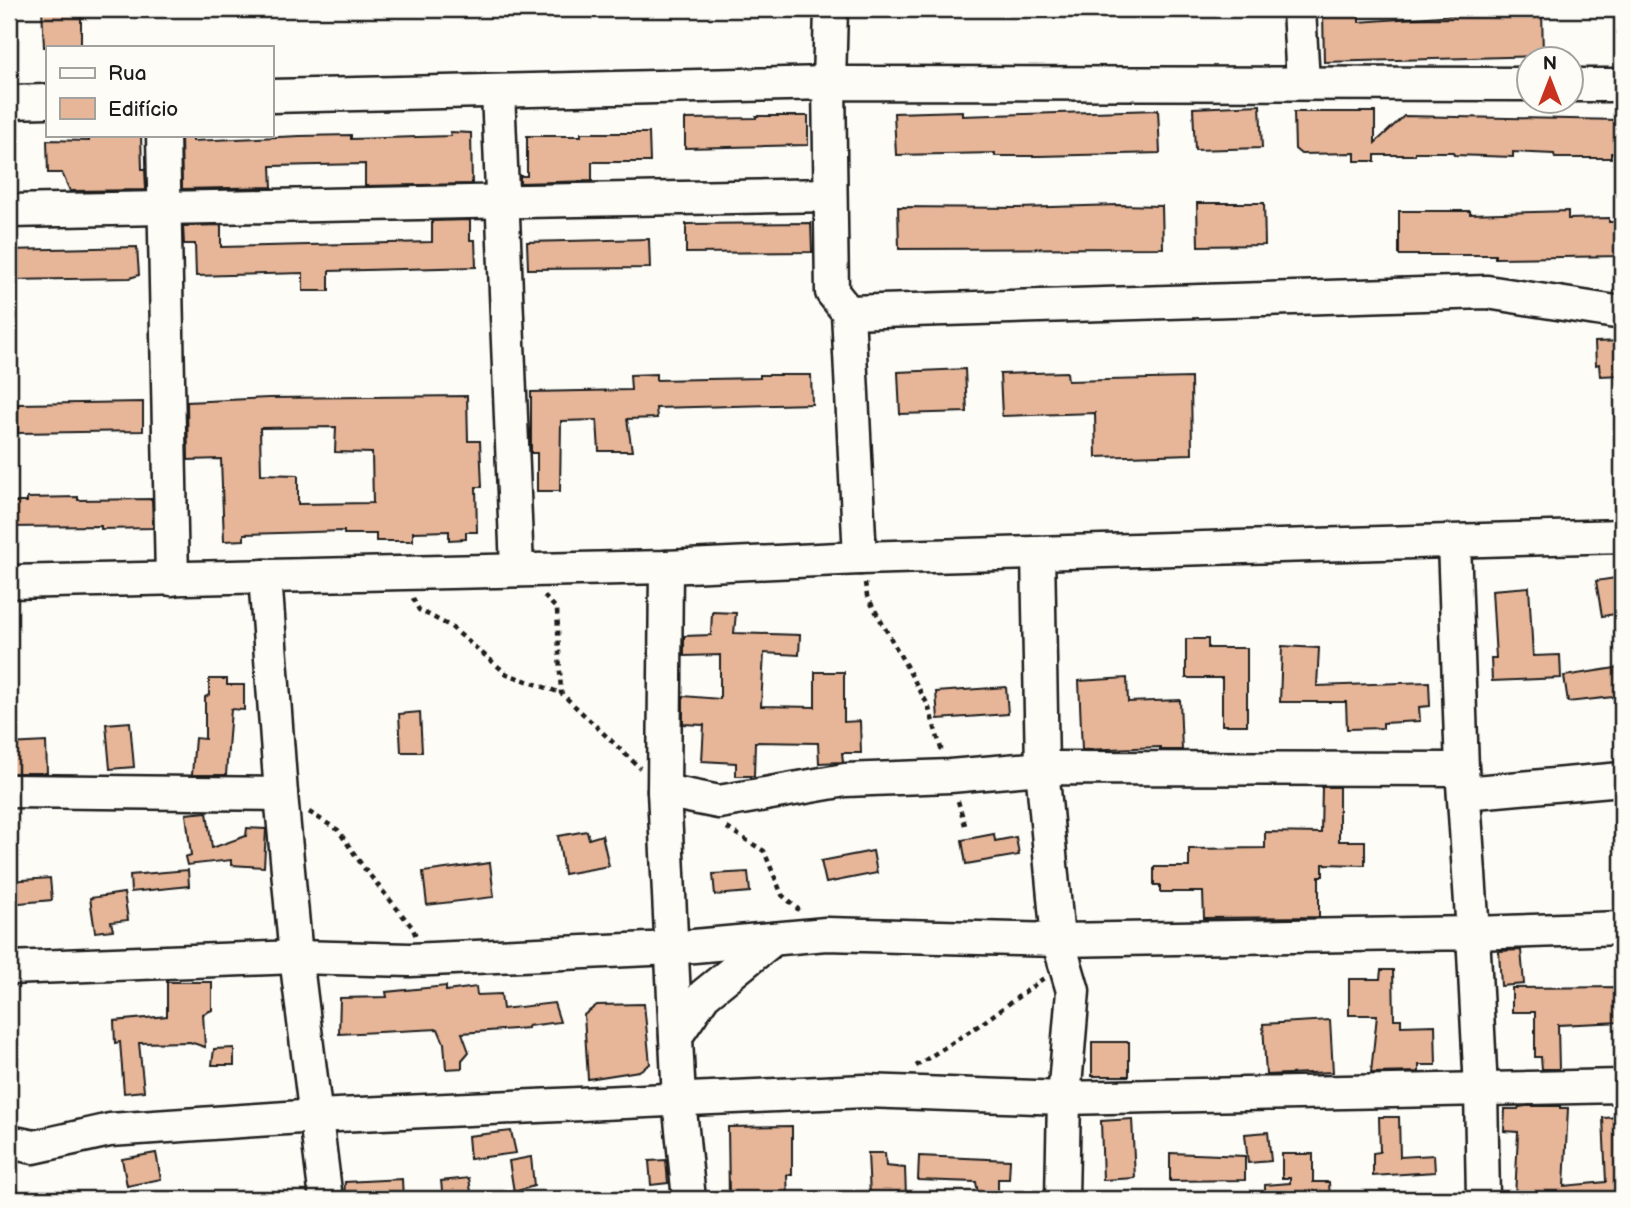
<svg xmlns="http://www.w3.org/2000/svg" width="1631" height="1208" font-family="'Balsamiq Sans',sans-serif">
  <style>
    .building { fill: #e7b698; stroke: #1c1c1c; stroke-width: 2; fill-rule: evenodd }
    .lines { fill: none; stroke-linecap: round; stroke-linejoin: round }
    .minor-casing { stroke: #1c1c1c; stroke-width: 37 }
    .path { stroke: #1c1c1c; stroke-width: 4.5; stroke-dasharray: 5 5; stroke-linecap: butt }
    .minor { stroke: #fdfcf7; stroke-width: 32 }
  </style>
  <rect width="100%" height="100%" fill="#fdfcf7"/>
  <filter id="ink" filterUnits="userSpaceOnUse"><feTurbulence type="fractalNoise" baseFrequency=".0143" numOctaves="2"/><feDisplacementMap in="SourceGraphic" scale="14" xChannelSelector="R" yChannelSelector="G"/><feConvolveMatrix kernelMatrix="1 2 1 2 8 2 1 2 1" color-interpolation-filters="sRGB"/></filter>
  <g filter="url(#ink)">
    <g class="building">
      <path d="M 42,9 L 81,9 L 81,47 L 44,47 Z"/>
      <path d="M 1454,9 L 1542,9 L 1543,56 L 1324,62 L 1323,12 L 1359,12 L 1359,22 L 1454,15 Z"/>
      <path d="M 1260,105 L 1262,148 L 1195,150 L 1193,108 Z"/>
      <path d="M 1158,110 L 1160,153 L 1039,156 L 995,156 L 995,153 L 896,155 L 894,113 L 962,111 L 962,116 Z"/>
      <path d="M 1294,112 L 1375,112 L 1375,143 L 1404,116 L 1622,120 L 1622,153 L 1611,153 L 1611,158 L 1555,158 L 1554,154 L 1513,152 L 1513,157 L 1454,155 L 1453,152 L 1415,152 L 1415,155 L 1375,155 L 1375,161 L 1355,161 L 1355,153 L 1301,154 L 1295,149 Z"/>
      <path d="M 756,116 L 808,116 L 808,145 L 685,148 L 685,119 L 756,118 Z"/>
      <path d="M 450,132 L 471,133 L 472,184 L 365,186 L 365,164 L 271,166 L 272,187 L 182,189 L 181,135 L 193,135 L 193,141 L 300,136 L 351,135 L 351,139 L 451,136 Z"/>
      <path d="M 581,133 L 649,133 L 650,162 L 592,162 L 592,181 L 520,183 L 520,176 L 527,176 L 527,136 L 581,136 Z"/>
      <path d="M 89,135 L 141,135 L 142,169 L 145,169 L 146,190 L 70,191 L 62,173 L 48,173 L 47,140 L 89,141 Z"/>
      <path d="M 1197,203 L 1264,203 L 1265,245 L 1198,246 Z"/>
      <path d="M 1118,205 L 1162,206 L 1163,248 L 899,249 L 898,207 L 1019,208 Z"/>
      <path d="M 1399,211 L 1470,211 L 1470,214 L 1568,211 L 1568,219 L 1609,218 L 1609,222 L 1622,222 L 1622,256 L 1495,258 L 1495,255 L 1399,255 Z"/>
      <path d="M 470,220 L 470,240 L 475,240 L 476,267 L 329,271 L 329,291 L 303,291 L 303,273 L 196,276 L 195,244 L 184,244 L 183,226 L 221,225 L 221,247 L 432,242 L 432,221 Z"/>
      <path d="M 811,223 L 812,252 L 686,253 L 686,224 Z"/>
      <path d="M 649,239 L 650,268 L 528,269 L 527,242 Z"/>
      <path d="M 137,247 L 139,275 L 130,278 L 9,280 L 9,250 Z"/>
      <path d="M 1622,341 L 1622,375 L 1600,376 L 1599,364 L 1596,365 L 1595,342 Z"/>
      <path d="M 965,369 L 967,412 L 900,414 L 898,372 Z"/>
      <path d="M 1067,372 L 1068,381 L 1191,378 L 1192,454 L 1096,457 L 1095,413 L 1002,416 L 1000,374 Z"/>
      <path d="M 656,374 L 656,380 L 760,378 L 760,375 L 811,375 L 812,404 L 656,408 L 657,418 L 627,419 L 632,451 L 599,451 L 597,420 L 561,421 L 560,491 L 537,491 L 537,453 L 531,453 L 531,392 L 631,390 L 630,375 Z"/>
      <path d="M 467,396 L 468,441 L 480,441 L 482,487 L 476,487 L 477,532 L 466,532 L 466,539 L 449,540 L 449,531 L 413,532 L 413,541 L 376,541 L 376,534 L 344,534 L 344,531 L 244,534 L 244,540 L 224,541 L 221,459 L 188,460 L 187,402 L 269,398 ZM 336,427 L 335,452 L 372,453 L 373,503 L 298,504 L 298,475 L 261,474 L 260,428 Z"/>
      <path d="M 143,402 L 143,431 L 18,433 L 18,404 Z"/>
      <path d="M 78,497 L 78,500 L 152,499 L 153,528 L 101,529 L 101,526 L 9,527 L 9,502 L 27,502 L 27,498 Z"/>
      <path d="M 1622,577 L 1622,613 L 1602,616 L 1596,581 Z"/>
      <path d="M 1529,587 L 1533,656 L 1560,655 L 1561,678 L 1492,681 L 1491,658 L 1496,658 L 1492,590 Z"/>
      <path d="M 712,612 L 736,613 L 734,633 L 800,635 L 799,655 L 764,653 L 761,706 L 815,707 L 815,672 L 844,672 L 844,722 L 860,721 L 861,753 L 842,753 L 843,762 L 819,763 L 818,743 L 755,742 L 754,776 L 736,776 L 736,763 L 702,761 L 704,725 L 683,724 L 683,696 L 720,699 L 720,655 L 684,656 L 684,636 L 711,635 Z"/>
      <path d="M 1186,639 L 1208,639 L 1208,648 L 1247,648 L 1247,725 L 1222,725 L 1222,678 L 1186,678 Z"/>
      <path d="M 1282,646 L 1319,648 L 1317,686 L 1429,682 L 1430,706 L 1419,707 L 1420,721 L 1383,723 L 1383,728 L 1347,729 L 1346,702 L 1280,702 Z"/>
      <path d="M 1622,667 L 1622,696 L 1568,702 L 1564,676 Z"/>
      <path d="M 1127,678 L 1128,702 L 1180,700 L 1182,750 L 1160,750 L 1160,747 L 1082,750 L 1079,681 Z"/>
      <path d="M 209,679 L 227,679 L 227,685 L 244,685 L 244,710 L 231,709 L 226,775 L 192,775 L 195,738 L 205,739 L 205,697 L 209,695 Z"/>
      <path d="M 1006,687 L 1008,714 L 938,719 L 936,692 Z"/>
      <path d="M 420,712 L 422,752 L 401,752 L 399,714 Z"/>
      <path d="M 130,722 L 134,767 L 110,769 L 106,724 Z"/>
      <path d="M 46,742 L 47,773 L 9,773 L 9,744 Z"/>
      <path d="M 1322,787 L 1339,787 L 1339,841 L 1365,841 L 1365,865 L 1323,864 L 1323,876 L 1319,876 L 1319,917 L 1204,918 L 1203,892 L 1160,892 L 1160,885 L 1154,885 L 1154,867 L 1189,867 L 1189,849 L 1265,848 L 1265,832 L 1321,833 Z"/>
      <path d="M 207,812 L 212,848 L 246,836 L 247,828 L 266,829 L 264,867 L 231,865 L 231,860 L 187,865 L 185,857 L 191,855 L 186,814 Z"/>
      <path d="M 587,831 L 589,839 L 602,835 L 609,866 L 564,874 L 558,836 Z"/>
      <path d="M 994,834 L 995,841 L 1016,837 L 1019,855 L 966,864 L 962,840 Z"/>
      <path d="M 873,851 L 877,873 L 826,883 L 821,861 Z"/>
      <path d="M 490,863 L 494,897 L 427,905 L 423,872 Z"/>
      <path d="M 188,870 L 189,886 L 131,892 L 130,875 Z"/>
      <path d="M 748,872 L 750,892 L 715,895 L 713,874 Z"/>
      <path d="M 50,878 L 52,900 L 9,904 L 9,881 Z"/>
      <path d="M 124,893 L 128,920 L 111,922 L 113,930 L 95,932 L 90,898 Z"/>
      <path d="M 1521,950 L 1524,984 L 1501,986 L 1499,951 Z"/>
      <path d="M 1381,970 L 1393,970 L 1394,1019 L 1401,1019 L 1401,1026 L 1435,1025 L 1436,1065 L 1419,1065 L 1419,1072 L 1371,1073 L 1377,1015 L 1349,1015 L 1349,979 L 1380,979 Z"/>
      <path d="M 167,982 L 212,982 L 212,1010 L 203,1014 L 205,1047 L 190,1042 L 139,1043 L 144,1091 L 124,1093 L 120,1042 L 115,1043 L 114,1021 L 167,1016 Z"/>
      <path d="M 446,986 L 446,991 L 476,987 L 477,995 L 501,994 L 503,1009 L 554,1003 L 560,1022 L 528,1026 L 528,1028 L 462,1033 L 469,1052 L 462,1060 L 462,1068 L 446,1069 L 444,1043 L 438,1029 L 339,1034 L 340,998 L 387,997 L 386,992 Z"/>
      <path d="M 1622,987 L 1622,1022 L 1558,1025 L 1559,1069 L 1542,1069 L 1541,1057 L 1535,1057 L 1535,1012 L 1512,1012 L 1512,988 Z"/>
      <path d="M 644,1004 L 650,1064 L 639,1071 L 588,1079 L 584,1015 L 597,1005 Z"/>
      <path d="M 1330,1020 L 1333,1072 L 1266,1075 L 1263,1024 Z"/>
      <rect x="1092" y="1042" width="37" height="34"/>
      <path d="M 234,1048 L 234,1065 L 212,1065 L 214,1049 Z"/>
      <path d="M 1526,1106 L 1560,1106 L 1560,1108 L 1568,1108 L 1564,1186 L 1606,1182 L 1603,1118 L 1622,1117 L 1622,1199 L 1515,1199 L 1518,1132 L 1504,1131 L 1505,1109 L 1518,1109 L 1519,1107 Z"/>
      <path d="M 1379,1117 L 1399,1117 L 1400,1157 L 1434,1155 L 1435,1172 L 1373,1176 L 1373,1153 L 1380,1152 Z"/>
      <path d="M 1132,1119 L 1135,1178 L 1103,1180 L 1101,1121 Z"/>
      <path d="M 792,1126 L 792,1175 L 787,1175 L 788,1199 L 729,1199 L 728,1127 Z"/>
      <path d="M 511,1131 L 516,1153 L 470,1159 L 468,1136 Z"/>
      <path d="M 1268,1132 L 1271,1161 L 1248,1163 L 1245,1134 Z"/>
      <path d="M 156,1153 L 161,1179 L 127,1186 L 122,1159 Z"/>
      <path d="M 868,1153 L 885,1153 L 886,1166 L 905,1168 L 906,1196 L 870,1196 Z"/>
      <path d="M 1170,1153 L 1245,1156 L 1245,1180 L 1170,1181 Z"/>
      <path d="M 1282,1154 L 1313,1154 L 1313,1182 L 1329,1182 L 1330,1199 L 1265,1199 L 1265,1185 L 1290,1183 L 1290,1178 L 1282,1178 Z"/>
      <path d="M 919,1156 L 1010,1160 L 1009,1179 L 998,1179 L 998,1199 L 979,1199 L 976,1182 L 918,1180 Z"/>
      <path d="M 531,1157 L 534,1186 L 514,1192 L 509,1161 Z"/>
      <path d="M 666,1160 L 668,1183 L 651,1185 L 649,1161 Z"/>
      <path d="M 469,1178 L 472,1199 L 443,1199 L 441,1181 Z"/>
      <path d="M 402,1179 L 403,1199 L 344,1199 L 345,1182 Z"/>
    </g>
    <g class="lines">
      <g class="minor-casing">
        <g id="minor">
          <path d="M 831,9 L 829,83 L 832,292 L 848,312 L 860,558"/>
          <path d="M 1299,9 L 1303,83"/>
          <path d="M 1572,85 L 1622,85"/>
          <path d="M 498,91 L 517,569"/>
          <path d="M 271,96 L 829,83 L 1530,84"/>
          <path d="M 9,102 L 47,101"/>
          <path d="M 163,135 L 172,579"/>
          <path d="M 9,211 L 830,195"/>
          <path d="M 848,312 L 1487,292 L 1622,313"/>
          <path d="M 1454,542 L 1462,769 L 1473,933 L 1622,928"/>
          <path d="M 1038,553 L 1042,768 L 1058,940 L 1073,991 L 1064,1098 L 1062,1199"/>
          <path d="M 666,567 L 664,791 L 679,1100 L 689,1199"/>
          <path d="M 265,576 L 281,794 L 296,957 L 326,1199"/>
          <path d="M 9,582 L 666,567 L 860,558 L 1622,536"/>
          <path d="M 9,791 L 281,794"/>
          <path d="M 664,791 L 719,802 L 845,780 L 950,776 L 1042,768 L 1462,769"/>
          <path d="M 1464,793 L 1622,779"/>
          <path d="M 9,968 L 296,957 L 410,960 L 672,948 L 826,934 L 1058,940 L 1473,933 L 1481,1090 L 1483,1199"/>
          <path d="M 676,1036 L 704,995 L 773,939"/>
          <path d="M 9,1142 L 34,1147 L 110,1130 L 316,1116 L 865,1091 L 1064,1098 L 1622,1086"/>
        </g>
      </g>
      <g class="path">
        <path d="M 865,583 L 867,596 L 928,705 L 942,752"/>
        <path d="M 544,596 L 557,609 L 561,693 L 640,768"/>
        <path d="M 413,598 L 419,610 L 450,626 L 507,674 L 561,693"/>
        <path d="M 958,801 L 965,825"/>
        <path d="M 309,812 L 338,830 L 364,868 L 412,927 L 416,936"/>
        <path d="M 727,828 L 764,851 L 782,895 L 799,910"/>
        <path d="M 916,1066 L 981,1024 L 1044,978"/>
      </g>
      <use href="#minor" class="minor"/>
    </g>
  </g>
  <rect width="1631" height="1208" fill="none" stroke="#fdfcf7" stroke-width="35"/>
  <rect x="18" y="18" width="1596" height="1173" fill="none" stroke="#1c1c1c" stroke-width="2.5" filter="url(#ink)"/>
  <rect x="46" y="46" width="228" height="91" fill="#fdfcf7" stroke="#a3a29f" stroke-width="2"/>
  <rect x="60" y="68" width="35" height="10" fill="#fdfcf7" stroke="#a3a29f" stroke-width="2"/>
  <text x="108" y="80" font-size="21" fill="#1c1c1c">Rua</text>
  <rect x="60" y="98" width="35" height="21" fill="#e7b698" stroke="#a3a29f" stroke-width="2"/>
  <text x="108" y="116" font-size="21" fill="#1c1c1c">Edifício</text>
  <g transform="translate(1550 80)"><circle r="33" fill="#fdfcf7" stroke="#a3a29f" stroke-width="2"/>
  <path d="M0-5L12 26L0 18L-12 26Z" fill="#c8321e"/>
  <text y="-10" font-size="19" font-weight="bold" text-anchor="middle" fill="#1c1c1c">N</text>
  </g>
</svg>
